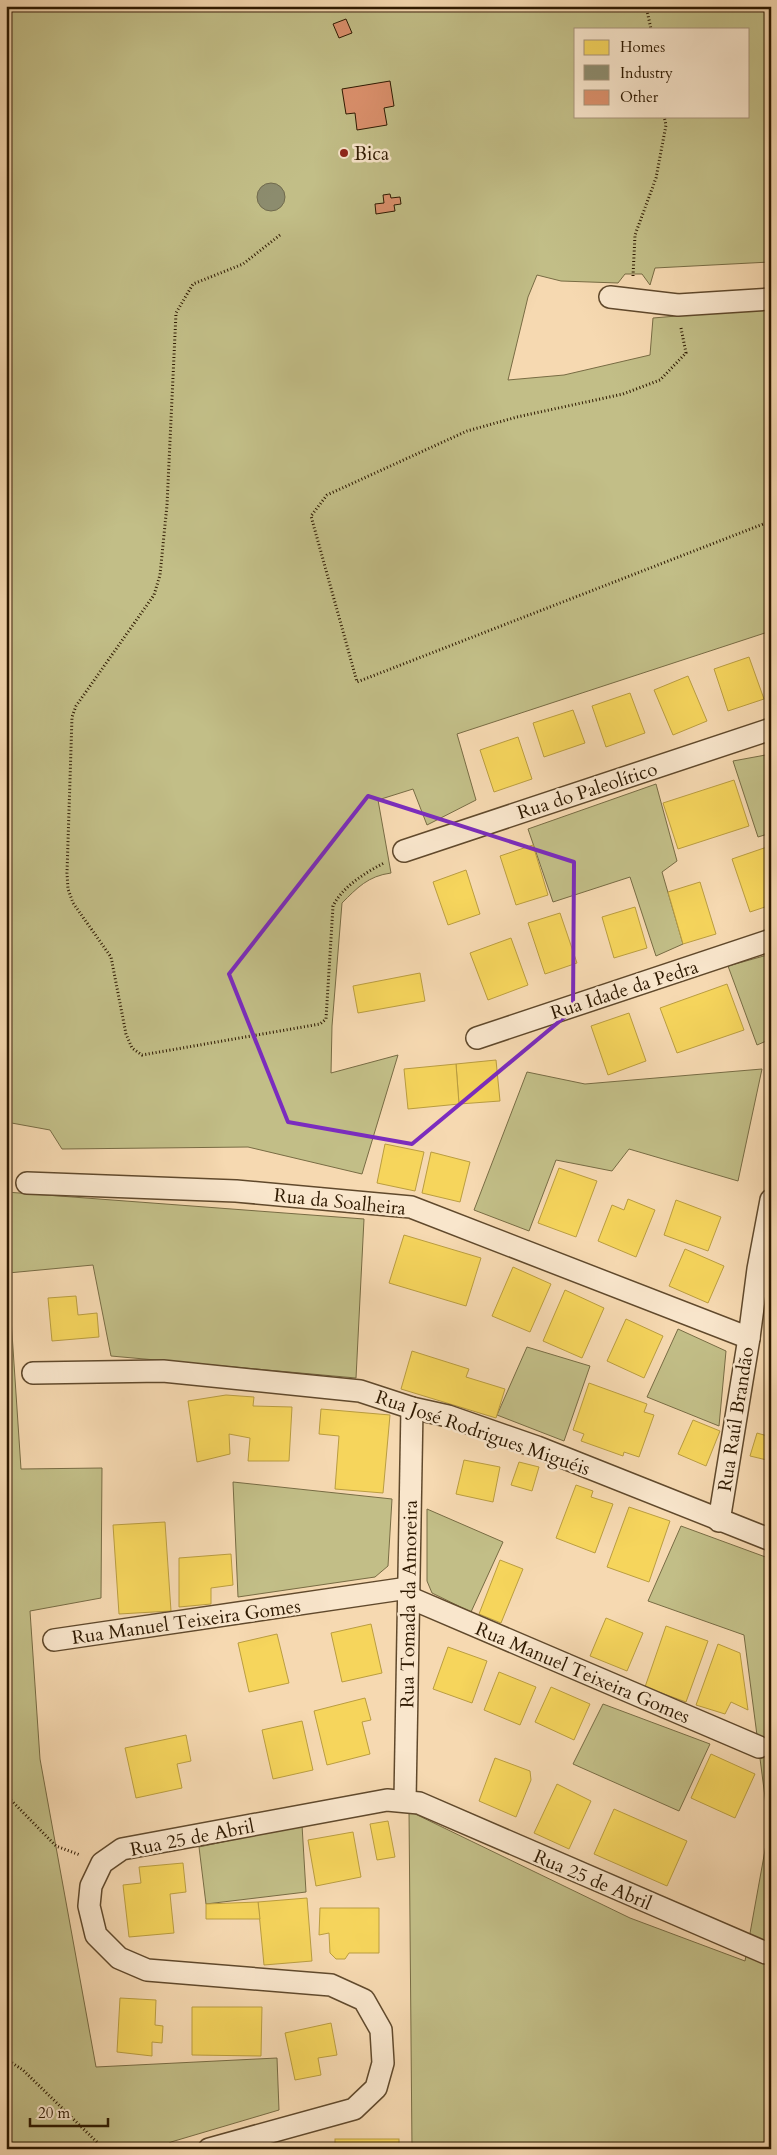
<svg xmlns="http://www.w3.org/2000/svg" width="777" height="2155" font-family="Cardo,serif">
  <style>
    .green { fill: #c2be87; stroke: #786c44; fill-rule: evenodd }
    .homes { fill: #f6d55c; stroke: #ba9d40 }
    .industry { fill: #8c8c6e; stroke: #706a4d }
    .building { fill: #db906c; stroke: #2e1900 }
    .lines { fill: none; stroke-linecap: round; stroke-linejoin: round }
    .minor-casing { stroke: #60492c; stroke-width: 24 }
    .path { stroke: #2e1900; stroke-width: 3; stroke-dasharray: 1 2.5; stroke-linecap: butt }
    .minor { stroke: #f9e6cc; stroke-width: 21 }
    .marked { fill: none; stroke: #7b2cbf; stroke-width: 4; stroke-linejoin: round }
    .poi-dot { fill: #8f2418; stroke: #f9e6cc; stroke-width: 2 }
    .labels { text-anchor: middle; stroke-width: 5; stroke-linejoin: round; paint-order: stroke }
    .poi-label { font-size: 19px; fill: #2e1900; stroke: #f9e6cc; text-anchor: start }
    .street-label { font-size: 19px; fill: #2e1900; stroke: #f9e6cc }
  </style>
  <rect width="100%" height="100%" fill="#f6d9b1"/>
  <filter id="stains"><feTurbulence type="fractalNoise" baseFrequency=".004" numOctaves="4"/><feColorMatrix values="0 0 0 0 .2 0 0 0 0 .09 0 0 0 0 .02 0 0 0 .5 -.17"/></filter>
  <radialGradient id="worn" r=".72"><stop offset=".6" stop-color="#630" stop-opacity="0"/><stop offset="1" stop-color="#630" stop-opacity=".3"/></radialGradient>
  <g class="green">
    <path d="M 6,6 L 771,6 L 770,262 L 655,268 L 650,285 L 642,274 L 625,274 L 618,283 L 561,281 L 537,275 L 528,297 L 508,380 L 564,375 L 650,355 L 653,318 L 771,308 L 771,631 L 457,734 L 476,800 L 427,825 L 413,789 L 378,800 L 391,873 C 368,876 357,888 342,903 L 332,1026 L 331,1073 L 398,1055 L 362,1174 L 248,1147 L 62,1149 L 50,1130 L 6,1122 ZM 576,29 L 748,29 L 748,116 L 576,116 Z"/>
    <path d="M 771,754 L 771,833 L 758,837 L 733,761 Z"/>
    <path d="M 656,784 L 677,861 L 662,872 L 683,944 L 656,956 L 630,877 L 553,902 L 528,829 Z"/>
    <path d="M 771,954 L 771,1039 L 757,1045 L 728,966 Z"/>
    <path d="M 762,1069 L 738,1181 L 629,1149 L 612,1171 L 556,1160 L 529,1231 L 474,1210 L 527,1072 L 585,1084 Z"/>
    <path d="M 6,1192 L 364,1219 L 356,1378 L 111,1356 L 93,1265 L 8,1273 L 21,1469 L 102,1468 L 101,1598 L 30,1611 L 40,1759 L 96,2067 L 277,2058 L 279,2110 L 171,2142 L 160,2149 L 6,2149 Z"/>
    <path d="M 678,1329 L 726,1351 L 719,1426 L 647,1397 Z"/>
    <path d="M 527,1347 L 590,1366 L 564,1441 L 497,1415 Z"/>
    <path d="M 233,1482 L 392,1499 L 388,1566 L 375,1577 L 238,1597 Z"/>
    <path d="M 427,1509 L 503,1542 L 471,1612 L 432,1593 L 427,1581 Z"/>
    <path d="M 681,1526 L 771,1559 L 771,2149 L 412,2149 L 409,1811 L 630,1918 L 745,1961 L 769,1828 L 744,1635 L 648,1601 Z"/>
    <path d="M 603,1704 L 710,1744 L 679,1811 L 573,1764 Z"/>
    <path d="M 302,1825 L 306,1892 L 206,1904 L 199,1847 Z"/>
  </g>
  <g class="homes">
    <path d="M 749,657 L 764,699 L 728,711 L 714,669 Z"/>
    <path d="M 688,676 L 707,721 L 673,735 L 654,690 Z"/>
    <path d="M 630,693 L 645,733 L 606,747 L 592,706 Z"/>
    <path d="M 573,710 L 585,743 L 544,757 L 533,723 Z"/>
    <path d="M 518,737 L 532,779 L 494,792 L 480,750 Z"/>
    <path d="M 734,780 L 749,826 L 678,849 L 663,803 Z"/>
    <path d="M 533,845 L 548,895 L 516,905 L 500,856 Z"/>
    <path d="M 767,847 L 771,857 L 771,905 L 750,912 L 732,859 Z"/>
    <path d="M 466,870 L 480,914 L 448,925 L 433,882 Z"/>
    <path d="M 700,882 L 716,934 L 683,944 L 668,892 Z"/>
    <path d="M 635,907 L 647,948 L 614,958 L 602,917 Z"/>
    <path d="M 560,913 L 577,963 L 545,974 L 528,923 Z"/>
    <path d="M 511,938 L 528,985 L 488,1000 L 470,953 Z"/>
    <path d="M 420,973 L 425,1001 L 358,1013 L 353,986 Z"/>
    <path d="M 727,984 L 744,1030 L 677,1053 L 660,1008 Z"/>
    <path d="M 629,1013 L 646,1061 L 608,1075 L 591,1026 Z"/>
    <path d="M 496,1060 L 500,1101 L 459,1104 L 456,1064 Z"/>
    <path d="M 456,1064 L 459,1104 L 408,1109 L 404,1069 Z"/>
    <path d="M 385,1144 L 424,1152 L 415,1191 L 377,1183 Z"/>
    <path d="M 431,1152 L 470,1162 L 460,1202 L 422,1193 Z"/>
    <path d="M 559,1168 L 597,1181 L 576,1237 L 538,1223 Z"/>
    <path d="M 628,1199 L 655,1210 L 636,1257 L 598,1241 L 612,1205 L 624,1210 Z"/>
    <path d="M 676,1200 L 721,1217 L 708,1251 L 664,1235 Z"/>
    <path d="M 404,1235 L 481,1258 L 466,1306 L 389,1283 Z"/>
    <path d="M 685,1249 L 724,1266 L 708,1303 L 669,1286 Z"/>
    <path d="M 513,1267 L 551,1284 L 530,1332 L 492,1316 Z"/>
    <path d="M 565,1290 L 604,1308 L 582,1358 L 543,1341 Z"/>
    <path d="M 76,1296 L 78,1315 L 97,1313 L 99,1337 L 52,1341 L 48,1298 Z"/>
    <path d="M 626,1319 L 663,1336 L 644,1378 L 607,1361 Z"/>
    <path d="M 412,1351 L 469,1369 L 466,1377 L 505,1389 L 496,1418 L 401,1389 Z"/>
    <path d="M 589,1383 L 647,1404 L 644,1412 L 654,1415 L 639,1457 L 624,1452 L 623,1456 L 581,1441 L 584,1434 L 573,1430 Z"/>
    <path d="M 226,1395 L 254,1397 L 253,1406 L 292,1407 L 289,1461 L 248,1461 L 250,1438 L 229,1434 L 230,1454 L 197,1462 L 188,1401 Z"/>
    <path d="M 321,1409 L 390,1415 L 383,1493 L 335,1489 L 339,1436 L 319,1434 Z"/>
    <path d="M 693,1420 L 720,1431 L 706,1466 L 678,1454 Z"/>
    <path d="M 757,1433 L 771,1437 L 771,1461 L 750,1456 Z"/>
    <path d="M 464,1460 L 500,1467 L 493,1502 L 456,1494 Z"/>
    <path d="M 519,1462 L 539,1467 L 532,1491 L 511,1485 Z"/>
    <path d="M 576,1485 L 593,1491 L 591,1497 L 613,1504 L 595,1553 L 556,1538 Z"/>
    <path d="M 629,1507 L 670,1521 L 649,1582 L 607,1567 Z"/>
    <path d="M 165,1522 L 171,1611 L 119,1614 L 113,1525 Z"/>
    <path d="M 231,1554 L 233,1585 L 211,1588 L 211,1604 L 179,1607 L 179,1558 Z"/>
    <path d="M 500,1560 L 523,1569 L 501,1623 L 479,1614 Z"/>
    <path d="M 606,1618 L 643,1633 L 627,1671 L 590,1656 Z"/>
    <path d="M 371,1624 L 382,1673 L 342,1682 L 331,1633 Z"/>
    <path d="M 666,1626 L 708,1641 L 686,1702 L 645,1687 Z"/>
    <path d="M 277,1634 L 289,1683 L 249,1692 L 238,1643 Z"/>
    <path d="M 718,1644 L 740,1653 L 748,1710 L 731,1702 L 725,1714 L 696,1705 Z"/>
    <path d="M 448,1647 L 487,1661 L 472,1703 L 433,1689 Z"/>
    <path d="M 499,1672 L 536,1687 L 520,1725 L 484,1710 Z"/>
    <path d="M 551,1687 L 590,1704 L 574,1740 L 535,1722 Z"/>
    <path d="M 365,1698 L 371,1720 L 362,1722 L 370,1754 L 327,1765 L 314,1711 Z"/>
    <path d="M 302,1721 L 313,1770 L 273,1779 L 262,1730 Z"/>
    <path d="M 186,1735 L 191,1761 L 177,1764 L 182,1788 L 136,1798 L 125,1748 Z"/>
    <path d="M 711,1754 L 755,1774 L 735,1818 L 691,1798 Z"/>
    <path d="M 495,1758 L 530,1771 L 531,1780 L 516,1817 L 479,1801 Z"/>
    <path d="M 557,1784 L 591,1801 L 569,1849 L 534,1833 Z"/>
    <path d="M 614,1809 L 687,1841 L 667,1886 L 594,1854 Z"/>
    <path d="M 388,1821 L 395,1857 L 377,1860 L 370,1824 Z"/>
    <path d="M 353,1832 L 361,1877 L 316,1886 L 308,1840 Z"/>
    <path d="M 183,1863 L 186,1892 L 170,1894 L 174,1933 L 129,1937 L 123,1885 L 141,1883 L 139,1867 Z"/>
    <path d="M 307,1898 L 312,1961 L 264,1965 L 258,1902 Z"/>
    <path d="M 258,1902 L 260,1919 L 206,1919 L 206,1904 Z"/>
    <path d="M 320,1908 L 379,1908 L 379,1953 L 349,1953 L 345,1959 L 336,1959 L 330,1953 L 329,1933 L 319,1935 Z"/>
    <path d="M 120,1998 L 156,2000 L 155,2025 L 163,2026 L 162,2043 L 152,2042 L 152,2056 L 117,2052 Z"/>
    <path d="M 192,2007 L 262,2007 L 261,2056 L 192,2055 Z"/>
    <path d="M 331,2023 L 337,2055 L 318,2058 L 321,2075 L 295,2080 L 285,2033 Z"/>
    <rect x="335" y="2139" width="64" height="10"/>
  </g>
  <circle class="industry" cx="271" cy="197" r="14"/>
  <g class="building">
    <path d="M 346,19 L 352,33 L 339,38 L 333,24 Z"/>
    <path d="M 390,81 L 394,106 L 384,108 L 387,125 L 357,130 L 355,113 L 346,114 L 342,89 Z"/>
    <path d="M 390,194 L 391,198 L 400,197 L 401,204 L 394,205 L 395,211 L 376,214 L 375,204 L 384,203 L 383,195 Z"/>
  </g>
  <g class="lines">
    <g class="minor-casing">
      <g id="minor">
        <path d="M 610,297 L 678,305 L 771,299"/>
        <path d="M 404,851 L 771,729"/>
        <path d="M 477,1038 L 771,940"/>
        <path d="M 27,1183 L 236,1191 L 411,1207 L 749,1338"/>
        <path d="M 33,1373 L 163,1371 L 360,1391 L 412,1408 L 448,1416 L 537,1447 L 771,1540"/>
        <path d="M 719,1521 L 749,1338 L 758,1269 L 771,1200"/>
        <path d="M 408,1597 L 759,1747"/>
        <path d="M 54,1640 L 408,1588"/>
        <path d="M 405,1800 L 412,1408"/>
        <path d="M 209,2149 L 354,2109 L 376,2088 L 383,2063 L 381,2030 L 364,2000 L 331,1985 L 147,1970 L 119,1958 L 96,1935 L 89,1906 L 91,1886 L 102,1863 L 122,1849 L 387,1800 L 419,1803 L 766,1953"/>
      </g>
    </g>
    <g class="path">
      <path d="M 646,6 L 651,29"/>
      <path d="M 280,235 L 243,264 L 193,284 L 176,313 L 167,505 L 160,575 L 154,595 L 76,706 L 72,717 L 67,873 L 68,889 L 73,903 L 111,957 L 126,1034 L 132,1048 L 142,1055 L 320,1024 L 326,1019 L 333,906 C 343,886 365,873 384,863"/>
      <path d="M 633,276 L 635,235 L 656,178 L 666,125 L 664,116"/>
      <path d="M 681,328 L 686,353 L 660,380 L 623,394 L 517,417 L 467,431 L 327,495 L 311,516 L 357,682 L 771,521"/>
      <path d="M 6,1795 L 56,1846 L 80,1855"/>
      <path d="M 6,2059 L 23,2070 L 104,2149"/>
    </g>
    <use href="#minor" class="minor"/>
  </g>
  <path class="marked" d="M 368,796 L 574,862 L 573,1010 L 412,1144 L 288,1122 L 229,974 Z"/>
  <circle class="poi-dot" cx="344" cy="153" r="5"/>
  <g class="labels">
    <g class="poi-label">
      <text x="354" y="160">Bica</text>
    </g>
    <g class="street-label">
      <text transform="translate(587 790) rotate(-18)" y="7">Rua do Paleolítico</text>
      <text transform="translate(624 989) rotate(-18)" y="7">Rua Idade da Pedra</text>
      <text transform="translate(340 1201) rotate(6)" y="7">Rua da Soalheira</text>
      <text transform="translate(735 1419) rotate(-81)" y="7">Rua Raúl Brandão</text>
      <text transform="translate(483 1432) rotate(19)" y="7">Rua José Rodrigues Miguéis</text>
      <text transform="translate(408 1604) rotate(-89)" y="7">Rua Tomada da Amoreira</text>
      <text transform="translate(186 1621) rotate(-8)" y="7">Rua Manuel Teixeira Gomes</text>
      <text transform="translate(583 1672) rotate(23)" y="7">Rua Manuel Teixeira Gomes</text>
      <text transform="translate(192 1837) rotate(-11)" y="7">Rua 25 de Abril</text>
      <text transform="translate(593 1879) rotate(23)" y="7">Rua 25 de Abril</text>
    </g>
  </g>
  <rect width="777" height="2155" fill="none" stroke="#f6d9b1" stroke-width="25"/>
  <rect x="8" y="8" width="762" height="2140" fill="none" stroke="#2e1900" stroke-width="2.5"/>
  <rect x="12" y="12" width="752" height="2130" fill="none" stroke="#2e1900"/>
  <rect x="574" y="28" width="175" height="90" fill="#f9e6cc" stroke="#a8947a"/>
  <rect x="584" y="40" width="25" height="15" fill="#f6d55c" stroke="#a8947a"/>
  <text x="620" y="52" font-size="15" fill="#2e1900">Homes</text>
  <rect x="584" y="65" width="25" height="15" fill="#8c8c6e" stroke="#a8947a"/>
  <text x="620" y="78" font-size="15" fill="#2e1900">Industry</text>
  <rect x="584" y="90" width="25" height="15" fill="#db906c" stroke="#a8947a"/>
  <text x="620" y="102" font-size="15" fill="#2e1900">Other</text>
  <path d="M30 2118v8h78v-8" fill="none" stroke="#2e1900" stroke-width="2.5"/>
  <text x="38" y="2118" font-size="15" fill="#2e1900" stroke="#f9e6cc" stroke-width="4" paint-order="stroke">20 m</text>
  <rect width="100%" height="100%" filter="url(#stains)"/>
  <rect width="100%" height="100%" fill="url(#worn)"/>
</svg>
